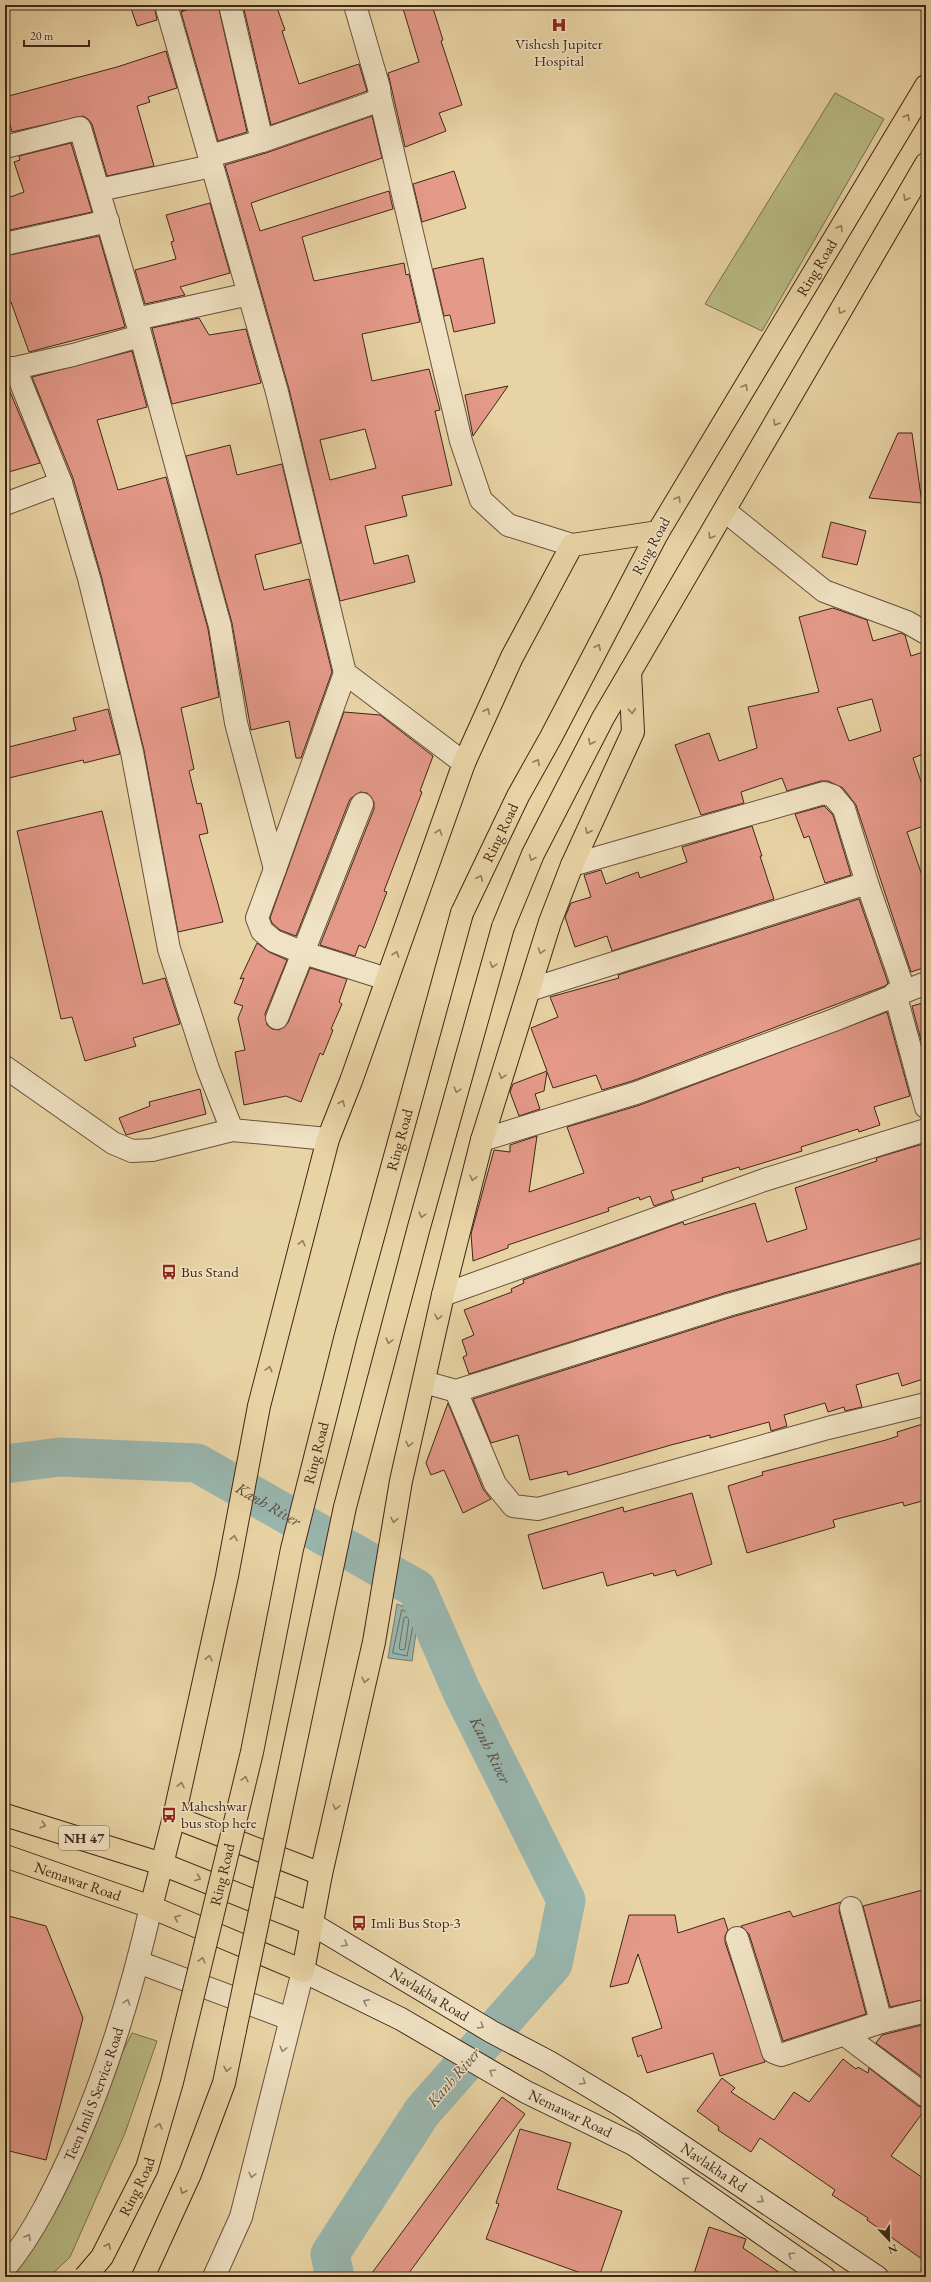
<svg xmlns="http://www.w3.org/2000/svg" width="931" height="2282" font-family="'EB Garamond',serif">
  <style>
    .green { fill: #b9bb84; stroke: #7c704e }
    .water { fill: #99b6ae; stroke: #757c72 }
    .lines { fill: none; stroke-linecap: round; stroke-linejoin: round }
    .shore { stroke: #6c6e64; stroke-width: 1 }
    .river { stroke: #99b6ae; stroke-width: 39 }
    .building { fill: #e49989; stroke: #402619; fill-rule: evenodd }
    .minor-casing { stroke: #6a513c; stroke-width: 24 }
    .tertiary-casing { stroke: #6a513c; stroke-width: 24 }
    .secondary-casing { stroke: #402619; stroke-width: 24 }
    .primary-casing { stroke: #402619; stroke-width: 24 }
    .trunk-casing { stroke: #402619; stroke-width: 24 }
    .minor { stroke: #f0e2c4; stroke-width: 22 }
    .tertiary { stroke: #f0e2c4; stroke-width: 22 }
    .secondary { stroke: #f0e2c4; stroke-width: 22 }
    .primary { stroke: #e8d3a4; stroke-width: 22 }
    .trunk { stroke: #e8d3a4; stroke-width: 22 }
    .primary-bridge-casing { stroke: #402619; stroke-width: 24; stroke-linecap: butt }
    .primary-bridge { stroke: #e8d3a4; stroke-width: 22 }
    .oneway { stroke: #947c5e }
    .oneway2 { stroke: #98846e }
    .labels { text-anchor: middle; stroke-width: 3; stroke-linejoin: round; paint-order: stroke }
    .shield { fill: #f0e2c4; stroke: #755e4c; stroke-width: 1 }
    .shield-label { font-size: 14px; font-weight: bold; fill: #402619 }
    .poi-label { font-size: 15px; fill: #402619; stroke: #f0e2c4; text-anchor: start }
    .street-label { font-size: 15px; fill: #402619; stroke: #f0e2c4 }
    .water-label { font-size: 16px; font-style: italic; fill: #564a3e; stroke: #f0e2c4 }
  </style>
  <rect width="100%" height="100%" fill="#e8d3a4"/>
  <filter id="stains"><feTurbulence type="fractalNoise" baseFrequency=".005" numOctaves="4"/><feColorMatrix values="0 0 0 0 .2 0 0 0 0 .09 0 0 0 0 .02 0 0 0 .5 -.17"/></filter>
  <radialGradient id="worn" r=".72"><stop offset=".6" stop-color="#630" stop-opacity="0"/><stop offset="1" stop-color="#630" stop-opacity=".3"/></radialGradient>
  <g class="green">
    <path d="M 835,93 L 884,119 L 762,331 L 705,304 Z"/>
    <path d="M 132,2033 L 157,2041 L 125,2133 L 70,2257 L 49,2277 L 5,2277 L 55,2189 Z"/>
  </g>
  <path class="water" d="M 397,1604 L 419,1612 L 412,1661 L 388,1658 Z"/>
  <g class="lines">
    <g class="shore">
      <path d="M 402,1610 L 415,1615 L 407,1656 L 393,1653 Z"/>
      <path d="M 407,1617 L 409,1619 L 405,1649 L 401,1650 L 399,1648 L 404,1618 Z"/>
    </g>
    <path class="river" id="s1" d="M 5,1464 L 60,1457 L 197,1463 L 417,1589 L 462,1692 L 566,1900 L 553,1964 L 422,2112 L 330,2254 L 335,2277"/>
  </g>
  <g class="building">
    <path d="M 130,5 L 154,5 L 157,20 L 137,26 Z"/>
    <path d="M 179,5 L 191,5 L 191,8 L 181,11 Z"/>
    <path d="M 200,5 L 218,5 L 247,132 L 218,141 L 181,12 Z"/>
    <path d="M 243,5 L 276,5 L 285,30 L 282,31 L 299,84 L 359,64 L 367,91 L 271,125 Z"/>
    <path d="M 402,5 L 432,5 L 443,40 L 441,41 L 462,105 L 439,113 L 446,131 L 405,147 L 388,73 L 419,62 Z"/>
    <path d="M 166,51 L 177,88 L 148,97 L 150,102 L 137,106 L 154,166 L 107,176 L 92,124 L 88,119 L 83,116 L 12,132 L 5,107 L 5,97 L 117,67 Z"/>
    <path d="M 372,116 L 382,158 L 251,203 L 260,231 L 389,191 L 393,209 L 302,237 L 314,281 L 404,263 L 406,275 L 409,274 L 420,322 L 362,334 L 372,381 L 429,369 L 440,410 L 435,411 L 452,485 L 402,496 L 407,516 L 365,526 L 374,564 L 408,555 L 415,582 L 340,601 L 289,389 L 225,165 L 266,153 ZM 365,429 L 376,468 L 330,480 L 320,440 Z"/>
    <path d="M 71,143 L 92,212 L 5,231 L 5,199 L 24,192 L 14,162 L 20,160 L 19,156 Z"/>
    <path d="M 454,171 L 466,208 L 422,222 L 413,184 Z"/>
    <path d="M 210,203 L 230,273 L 180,287 L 185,295 L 145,304 L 135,270 L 176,259 L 171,242 L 174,241 L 166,215 Z"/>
    <path d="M 99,236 L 125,327 L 29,352 L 11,302 L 5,304 L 5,256 Z"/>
    <path d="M 483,258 L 495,323 L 454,332 L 450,315 L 444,316 L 433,269 Z"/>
    <path d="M 199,318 L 209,335 L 246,329 L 261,383 L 172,404 L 152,328 Z"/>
    <path d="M 132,351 L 147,407 L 97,420 L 118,490 L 166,477 L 208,629 L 219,697 L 181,708 L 194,769 L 189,771 L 197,804 L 201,803 L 208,833 L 199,835 L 223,922 L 178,932 L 144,750 L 101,575 L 73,478 L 32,377 Z"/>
    <path d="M 5,380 L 40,463 L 5,473 Z"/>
    <path d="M 508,386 L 473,436 L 465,395 Z"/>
    <path d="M 898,433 L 912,433 L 922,503 L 869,498 Z"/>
    <path d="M 230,445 L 237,475 L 282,464 L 301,543 L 255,555 L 264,590 L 309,579 L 332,672 L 301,758 L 296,758 L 289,721 L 251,730 L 232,623 L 186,456 Z"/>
    <path d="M 831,522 L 866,531 L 857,565 L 822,557 Z"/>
    <path d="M 833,608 L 867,620 L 873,641 L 901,633 L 905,635 L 911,656 L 926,651 L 926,753 L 913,758 L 926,796 L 926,825 L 907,832 L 926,887 L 926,967 L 911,972 L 856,805 L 843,788 L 828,781 L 821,781 L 787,791 L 782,778 L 741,792 L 744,803 L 701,815 L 675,745 L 709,733 L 719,761 L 757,748 L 748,707 L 819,692 L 799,617 ZM 872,699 L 881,731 L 849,741 L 837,708 Z"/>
    <path d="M 108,709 L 120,754 L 84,763 L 83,760 L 5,779 L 5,748 L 76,730 L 73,718 Z"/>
    <path d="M 344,712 L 380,715 L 433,756 L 420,791 L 422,792 L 384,891 L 387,892 L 372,931 L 365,948 L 359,945 L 355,956 L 320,945 L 374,809 L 374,802 L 367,793 L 360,792 L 350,799 L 296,936 L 280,930 L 272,923 L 270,918 Z"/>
    <path d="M 824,806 L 833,815 L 851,875 L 825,883 L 809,836 L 804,838 L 795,814 Z"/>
    <path d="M 102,811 L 143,984 L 165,978 L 180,1024 L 133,1038 L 136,1046 L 85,1061 L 72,1017 L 61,1019 L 17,831 Z"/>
    <path d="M 752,826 L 762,856 L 760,856 L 774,899 L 612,951 L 607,936 L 575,947 L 565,917 L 571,903 L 591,897 L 584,875 L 601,870 L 606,884 L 638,872 L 640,878 L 687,862 L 682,847 Z"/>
    <path d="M 859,899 L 888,983 L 885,986 L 632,1081 L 602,1090 L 596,1075 L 553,1088 L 547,1072 L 544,1091 L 535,1094 L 540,1109 L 519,1116 L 510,1092 L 513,1084 L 547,1071 L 531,1028 L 558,1017 L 550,997 L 619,978 L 618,975 Z"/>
    <path d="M 257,943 L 269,952 L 287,960 L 265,1014 L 267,1025 L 272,1029 L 279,1030 L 288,1023 L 310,968 L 347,979 L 339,1002 L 342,1004 L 331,1029 L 333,1030 L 323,1055 L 320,1053 L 301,1102 L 286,1096 L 244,1105 L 235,1052 L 245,1050 L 238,1018 L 243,1006 L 234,1003 L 244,978 L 240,979 Z"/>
    <path d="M 926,1002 L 926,1059 L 912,1006 Z"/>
    <path d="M 887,1012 L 910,1096 L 874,1107 L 880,1125 L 859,1132 L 858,1129 L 801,1147 L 802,1151 L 740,1170 L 739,1167 L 702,1178 L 703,1181 L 671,1191 L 674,1199 L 654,1206 L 650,1196 L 640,1200 L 639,1197 L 608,1208 L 609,1211 L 508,1245 L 508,1248 L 473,1261 L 471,1234 L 494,1150 L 510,1152 L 510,1145 L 537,1136 L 529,1192 L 584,1173 L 567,1127 L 640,1105 Z"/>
    <path d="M 200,1089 L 206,1114 L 126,1135 L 119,1118 L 150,1106 L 149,1102 Z"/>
    <path d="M 926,1143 L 926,1237 L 724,1293 L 469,1374 L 463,1357 L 467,1355 L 462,1340 L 474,1335 L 464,1310 L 512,1292 L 511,1289 L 524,1283 L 523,1280 L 683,1222 L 684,1225 L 755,1203 L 767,1242 L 807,1229 L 795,1188 L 877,1161 L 876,1158 Z"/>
    <path d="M 926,1262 L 926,1378 L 902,1386 L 898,1373 L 856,1385 L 862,1407 L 845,1411 L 844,1407 L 828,1412 L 825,1403 L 784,1415 L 787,1426 L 771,1431 L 769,1422 L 710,1438 L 710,1435 L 671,1445 L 568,1475 L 567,1471 L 530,1480 L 518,1435 L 491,1443 L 473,1399 L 732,1317 Z"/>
    <path d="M 448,1403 L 483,1489 L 491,1499 L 463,1513 L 444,1470 L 431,1475 L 426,1463 Z"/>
    <path d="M 926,1423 L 926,1500 L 904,1506 L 903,1502 L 833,1520 L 835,1527 L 747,1553 L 728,1486 L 763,1475 L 762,1472 L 886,1440 L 898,1436 L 897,1432 Z"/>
    <path d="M 692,1493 L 712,1564 L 677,1576 L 675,1570 L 654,1576 L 653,1573 L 607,1586 L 603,1572 L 543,1589 L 528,1535 L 623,1507 L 624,1512 Z"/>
    <path d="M 926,1889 L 926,1999 L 890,2007 L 863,1906 Z"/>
    <path d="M 841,1902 L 839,1911 L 866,2014 L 783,2041 L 749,1934 L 741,1926 L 790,1911 L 793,1917 Z"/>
    <path d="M 5,1915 L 46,1926 L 83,2018 L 46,2160 L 5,2150 Z"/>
    <path d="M 629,1915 L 675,1915 L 678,1933 L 724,1918 L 728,1930 L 725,1936 L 725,1942 L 765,2062 L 720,2076 L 713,2053 L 647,2073 L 641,2055 L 638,2057 L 632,2038 L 662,2028 L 638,1954 L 628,1983 L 610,1987 Z"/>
    <path d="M 926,2024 L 926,2080 L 876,2043 L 882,2035 Z"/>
    <path d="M 843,2059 L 856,2069 L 858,2067 L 868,2073 L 869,2068 L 918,2106 L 926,2108 L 891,2156 L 926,2180 L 926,2262 L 867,2220 L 868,2218 L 832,2195 L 835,2190 L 760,2138 L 751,2152 L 718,2130 L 719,2127 L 697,2111 L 722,2078 L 735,2088 L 731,2092 L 774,2120 L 794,2092 L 809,2102 Z"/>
    <path d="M 502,2097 L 525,2114 L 406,2277 L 369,2277 Z"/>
    <path d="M 520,2129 L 571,2143 L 557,2189 L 622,2211 L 599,2277 L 592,2277 L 486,2239 L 499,2204 L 496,2203 Z"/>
    <path d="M 709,2227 L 746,2239 L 743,2248 L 786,2277 L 693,2277 Z"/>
  </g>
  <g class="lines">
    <g class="minor-casing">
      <g id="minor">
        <path d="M 166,5 L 277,392 L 345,673 L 464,763"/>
        <path d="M 230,5 L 262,141"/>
        <path d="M 380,97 L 461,441 L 481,500 L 508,525 L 572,545"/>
        <path d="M 5,147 L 80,128 L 137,322 L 220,626 L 236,723 L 275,869 L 345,673"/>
        <path d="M 210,156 L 262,141 L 372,103 L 380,97 L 379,88 L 355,5"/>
        <path d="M 99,190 L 212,166"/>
        <path d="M 5,244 L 108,221"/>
        <path d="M 136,319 L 249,294"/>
        <path d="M 5,368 L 15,368 L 73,355 L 140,336"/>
        <path d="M 15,368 L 61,483"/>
        <path d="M 5,504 L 61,483 L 89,578 L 132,752 L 169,949 L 208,1069 L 232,1130 L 328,1139"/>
        <path d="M 725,511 L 824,591 L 907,622 L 926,633"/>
        <path d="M 572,865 L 824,793 L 833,796 L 844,809 L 867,883"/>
        <path d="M 275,869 L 257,918 L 262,931 L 274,941 L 304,953 L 387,979"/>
        <path d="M 529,990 L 867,883 L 904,990"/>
        <path d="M 895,993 L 926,1107"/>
        <path d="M 277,1018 L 362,804"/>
        <path d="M 5,1067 L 113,1143 L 132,1151 L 152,1150 L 232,1130"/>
        <path d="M 482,1140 L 636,1093 L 834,1020 L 926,983"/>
        <path d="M 443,1295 L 764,1180 L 926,1130"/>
        <path d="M 424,1382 L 456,1391 L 728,1305 L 926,1249"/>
        <path d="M 456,1391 L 495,1484 L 513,1506 L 538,1509 L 828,1428 L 926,1404"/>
        <path d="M 851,1908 L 881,2022"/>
        <path d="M 737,1938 L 773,2052 L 781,2055 L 881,2022 L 926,2011"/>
        <path d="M 845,2035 L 926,2096"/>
      </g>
    </g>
    <g class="tertiary-casing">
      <g id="tertiary">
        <path d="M 138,1962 L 290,2019"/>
        <path id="s2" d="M 5,2268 C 34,2233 55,2189 74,2147 C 108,2070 132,1990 151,1907"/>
        <path d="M 214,2277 L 241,2217 L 303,1971"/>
      </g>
    </g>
    <g class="secondary-casing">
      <g id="secondary">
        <path id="s3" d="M 312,1924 L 492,2032 L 549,2062 L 622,2106 L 877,2277"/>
        <path id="s4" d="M 303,1971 L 401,2019 L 526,2092 L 633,2144 L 824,2277"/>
      </g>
    </g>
    <g class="primary-casing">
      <g id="primary">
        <path id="s5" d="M 462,913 L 518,796 L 551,737 L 658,532"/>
        <path d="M 503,927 L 533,854 L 603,718 L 630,672"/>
        <path d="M 143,2277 L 190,2174 L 224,2083 L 235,2030"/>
      </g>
    </g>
    <g class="trunk-casing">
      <g id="trunk">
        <path d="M 5,1815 L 162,1864 L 312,1924"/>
        <path d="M 174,1817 L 321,1874"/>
        <path id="s6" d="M 5,1856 L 151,1907 L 303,1971 L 321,1874 L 374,1642 L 401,1481 L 443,1295 L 482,1140 L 550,922 L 572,865 L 633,732 L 630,672 L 926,164"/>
        <path id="s7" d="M 151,1907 L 174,1817 L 227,1576 L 259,1406 L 328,1139 L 351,1081 L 464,763 L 512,657 L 572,545 L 658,532 L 926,86"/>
      </g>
    </g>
    <use href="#minor" class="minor"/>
    <use href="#tertiary" class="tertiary"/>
    <use href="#secondary" class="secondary"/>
    <use href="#primary" class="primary"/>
    <use href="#trunk" class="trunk"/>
    <g class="primary-bridge-casing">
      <g id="primary-bridge">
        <path d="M 235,2030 L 345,1507 L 419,1227 L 503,927"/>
        <path id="s8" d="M 85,2277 L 102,2257 L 147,2168 L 172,2082 L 252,1752 L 292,1549 L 346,1335 L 462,913"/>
      </g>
    </g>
    <use href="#primary-bridge" class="primary-bridge"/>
  </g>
  <defs><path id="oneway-chevron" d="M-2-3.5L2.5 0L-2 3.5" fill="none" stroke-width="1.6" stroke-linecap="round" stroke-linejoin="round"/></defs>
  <g class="oneway">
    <use href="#oneway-chevron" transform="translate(907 117) rotate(-59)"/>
    <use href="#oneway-chevron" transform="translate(906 198) rotate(120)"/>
    <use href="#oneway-chevron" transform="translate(840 228) rotate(-59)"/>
    <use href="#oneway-chevron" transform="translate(841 311) rotate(120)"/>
    <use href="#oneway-chevron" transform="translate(745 387) rotate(-59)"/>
    <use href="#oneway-chevron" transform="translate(776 423) rotate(120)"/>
    <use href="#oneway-chevron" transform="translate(678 499) rotate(-59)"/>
    <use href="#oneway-chevron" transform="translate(711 536) rotate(121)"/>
    <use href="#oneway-chevron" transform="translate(598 647) rotate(-63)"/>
    <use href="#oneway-chevron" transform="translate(487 711) rotate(-65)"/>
    <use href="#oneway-chevron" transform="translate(632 711) rotate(87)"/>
    <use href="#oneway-chevron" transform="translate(591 742) rotate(117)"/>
    <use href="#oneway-chevron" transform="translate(537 762) rotate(-61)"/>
    <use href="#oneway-chevron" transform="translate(588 831) rotate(115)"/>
    <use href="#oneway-chevron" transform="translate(439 832) rotate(-71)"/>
    <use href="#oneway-chevron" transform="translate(532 858) rotate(113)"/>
    <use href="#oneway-chevron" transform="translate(480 878) rotate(-65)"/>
    <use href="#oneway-chevron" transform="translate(541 951) rotate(108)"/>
    <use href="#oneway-chevron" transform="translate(396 954) rotate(-71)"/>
    <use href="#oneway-chevron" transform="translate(493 965) rotate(106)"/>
    <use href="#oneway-chevron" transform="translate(502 1076) rotate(107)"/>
    <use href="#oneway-chevron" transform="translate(457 1090) rotate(106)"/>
    <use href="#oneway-chevron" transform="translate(342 1103) rotate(-68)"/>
    <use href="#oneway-chevron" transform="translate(473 1178) rotate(104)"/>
    <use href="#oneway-chevron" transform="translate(422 1215) rotate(106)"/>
    <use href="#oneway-chevron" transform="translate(302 1243) rotate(-76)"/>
    <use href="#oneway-chevron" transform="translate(438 1317) rotate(102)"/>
    <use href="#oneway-chevron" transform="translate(389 1341) rotate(105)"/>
    <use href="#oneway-chevron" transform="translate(269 1369) rotate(-75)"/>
    <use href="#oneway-chevron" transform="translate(409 1444) rotate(103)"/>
    <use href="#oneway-chevron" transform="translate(394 1520) rotate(100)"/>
    <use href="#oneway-chevron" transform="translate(234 1538) rotate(-79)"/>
    <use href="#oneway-chevron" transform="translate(209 1658) rotate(-78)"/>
    <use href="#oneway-chevron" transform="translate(365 1680) rotate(103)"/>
    <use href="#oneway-chevron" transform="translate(245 1779) rotate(-76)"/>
    <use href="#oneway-chevron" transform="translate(181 1785) rotate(-78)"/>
    <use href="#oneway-chevron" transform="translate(336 1807) rotate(103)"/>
    <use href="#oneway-chevron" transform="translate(43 1825) rotate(16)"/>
    <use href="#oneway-chevron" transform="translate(198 1878) rotate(22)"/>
    <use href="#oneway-chevron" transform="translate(177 1918) rotate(-157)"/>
    <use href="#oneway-chevron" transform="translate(202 1960) rotate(-76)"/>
    <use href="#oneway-chevron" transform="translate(227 2069) rotate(102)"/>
    <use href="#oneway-chevron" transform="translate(159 2126) rotate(-74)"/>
    <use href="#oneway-chevron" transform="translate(183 2191) rotate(115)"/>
    <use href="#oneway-chevron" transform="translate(108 2246) rotate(-64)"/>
  </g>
  <g class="oneway2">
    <use href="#oneway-chevron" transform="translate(345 1944) rotate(31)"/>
    <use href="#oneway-chevron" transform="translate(127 2002) rotate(-72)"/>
    <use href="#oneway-chevron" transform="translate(366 2002) rotate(-154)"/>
    <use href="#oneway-chevron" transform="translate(481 2026) rotate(31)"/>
    <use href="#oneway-chevron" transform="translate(283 2049) rotate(104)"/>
    <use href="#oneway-chevron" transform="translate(492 2072) rotate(-150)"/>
    <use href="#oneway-chevron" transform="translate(583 2082) rotate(31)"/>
    <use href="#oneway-chevron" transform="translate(252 2175) rotate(104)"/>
    <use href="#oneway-chevron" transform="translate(685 2180) rotate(-145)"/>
    <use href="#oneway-chevron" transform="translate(761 2200) rotate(34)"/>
    <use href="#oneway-chevron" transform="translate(28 2237) rotate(-61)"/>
    <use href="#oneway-chevron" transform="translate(791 2255) rotate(-145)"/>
  </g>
  <defs>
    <g id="hospital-bare" transform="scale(1.2)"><path d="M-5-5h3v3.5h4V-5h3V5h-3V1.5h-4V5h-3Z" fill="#8f2418" stroke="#f0e2c4" stroke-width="2.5" paint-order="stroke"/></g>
    <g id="bus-bare" transform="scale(1.2)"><path d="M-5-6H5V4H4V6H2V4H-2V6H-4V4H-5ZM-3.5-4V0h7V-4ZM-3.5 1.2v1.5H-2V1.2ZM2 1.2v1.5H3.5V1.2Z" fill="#8f2418" stroke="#f0e2c4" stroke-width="2.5" paint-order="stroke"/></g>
  </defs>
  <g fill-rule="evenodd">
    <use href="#hospital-bare" x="559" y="25"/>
    <use href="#bus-bare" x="169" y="1272"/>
    <use href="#bus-bare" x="169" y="1815"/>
    <use href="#bus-bare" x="359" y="1923"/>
  </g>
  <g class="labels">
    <rect class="shield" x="59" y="1826" width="50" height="24" rx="3"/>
    <g class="shield-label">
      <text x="84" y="1843">NH 47</text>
    </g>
    <g class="poi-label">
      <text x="559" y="49" text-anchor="middle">Vishesh Jupiter<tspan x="559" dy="17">Hospital</tspan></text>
      <text x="181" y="1277">Bus Stand</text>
      <text x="181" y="1811">Maheshwar<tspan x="181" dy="17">bus stop here</tspan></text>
      <text x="371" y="1928">Imli Bus Stop-3</text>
    </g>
    <g class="street-label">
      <text dy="5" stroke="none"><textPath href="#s7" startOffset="1827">Ring Road</textPath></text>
      <text transform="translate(651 546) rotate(-62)" y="5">Ring Road</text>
      <text dy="5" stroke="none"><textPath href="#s5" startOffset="89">Ring Road</textPath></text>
      <text dy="5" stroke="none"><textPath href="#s8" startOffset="1185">Ring Road</textPath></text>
      <text dy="5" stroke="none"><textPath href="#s8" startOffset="861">Ring Road</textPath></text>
      <text dy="5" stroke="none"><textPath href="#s8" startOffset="429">Ring Road</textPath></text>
      <text dy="5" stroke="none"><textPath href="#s6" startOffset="77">Nemawar Road</textPath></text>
      <text dy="5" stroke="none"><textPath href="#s3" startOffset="137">Navlakha Road</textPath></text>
      <text dy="5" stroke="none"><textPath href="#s2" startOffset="196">Teen Imli S Service Road</textPath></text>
      <text dy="5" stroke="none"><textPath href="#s4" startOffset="303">Nemawar Road</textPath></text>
      <text dy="5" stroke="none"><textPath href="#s3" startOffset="470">Navlakha Rd</textPath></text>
      <text dy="5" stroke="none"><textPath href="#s8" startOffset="105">Ring Road</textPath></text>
    </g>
    <g class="water-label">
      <text dy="6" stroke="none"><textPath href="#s1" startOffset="275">Kanh River</textPath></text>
      <text dy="6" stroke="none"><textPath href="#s1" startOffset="623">Kanh River</textPath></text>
      <text transform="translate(453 2077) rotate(-49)" y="6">Kanh River</text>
    </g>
  </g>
  <rect width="931" height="2282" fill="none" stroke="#e8d3a4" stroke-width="20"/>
  <rect x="6" y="6" width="919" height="2270" fill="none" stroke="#402619" stroke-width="2"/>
  <rect x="10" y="10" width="911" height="2262" fill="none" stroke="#402619"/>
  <g transform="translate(889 2240) rotate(158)" stroke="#f0e2c4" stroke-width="3" paint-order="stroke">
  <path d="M0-3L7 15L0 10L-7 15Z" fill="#402619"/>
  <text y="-6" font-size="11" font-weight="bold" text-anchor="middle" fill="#402619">N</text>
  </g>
  <path d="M24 40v6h65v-6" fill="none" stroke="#402619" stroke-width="2"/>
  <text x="30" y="40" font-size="12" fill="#402619" stroke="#f0e2c4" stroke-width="3" paint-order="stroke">20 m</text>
  <rect width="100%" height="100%" filter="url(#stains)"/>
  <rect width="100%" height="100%" fill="url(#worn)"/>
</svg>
